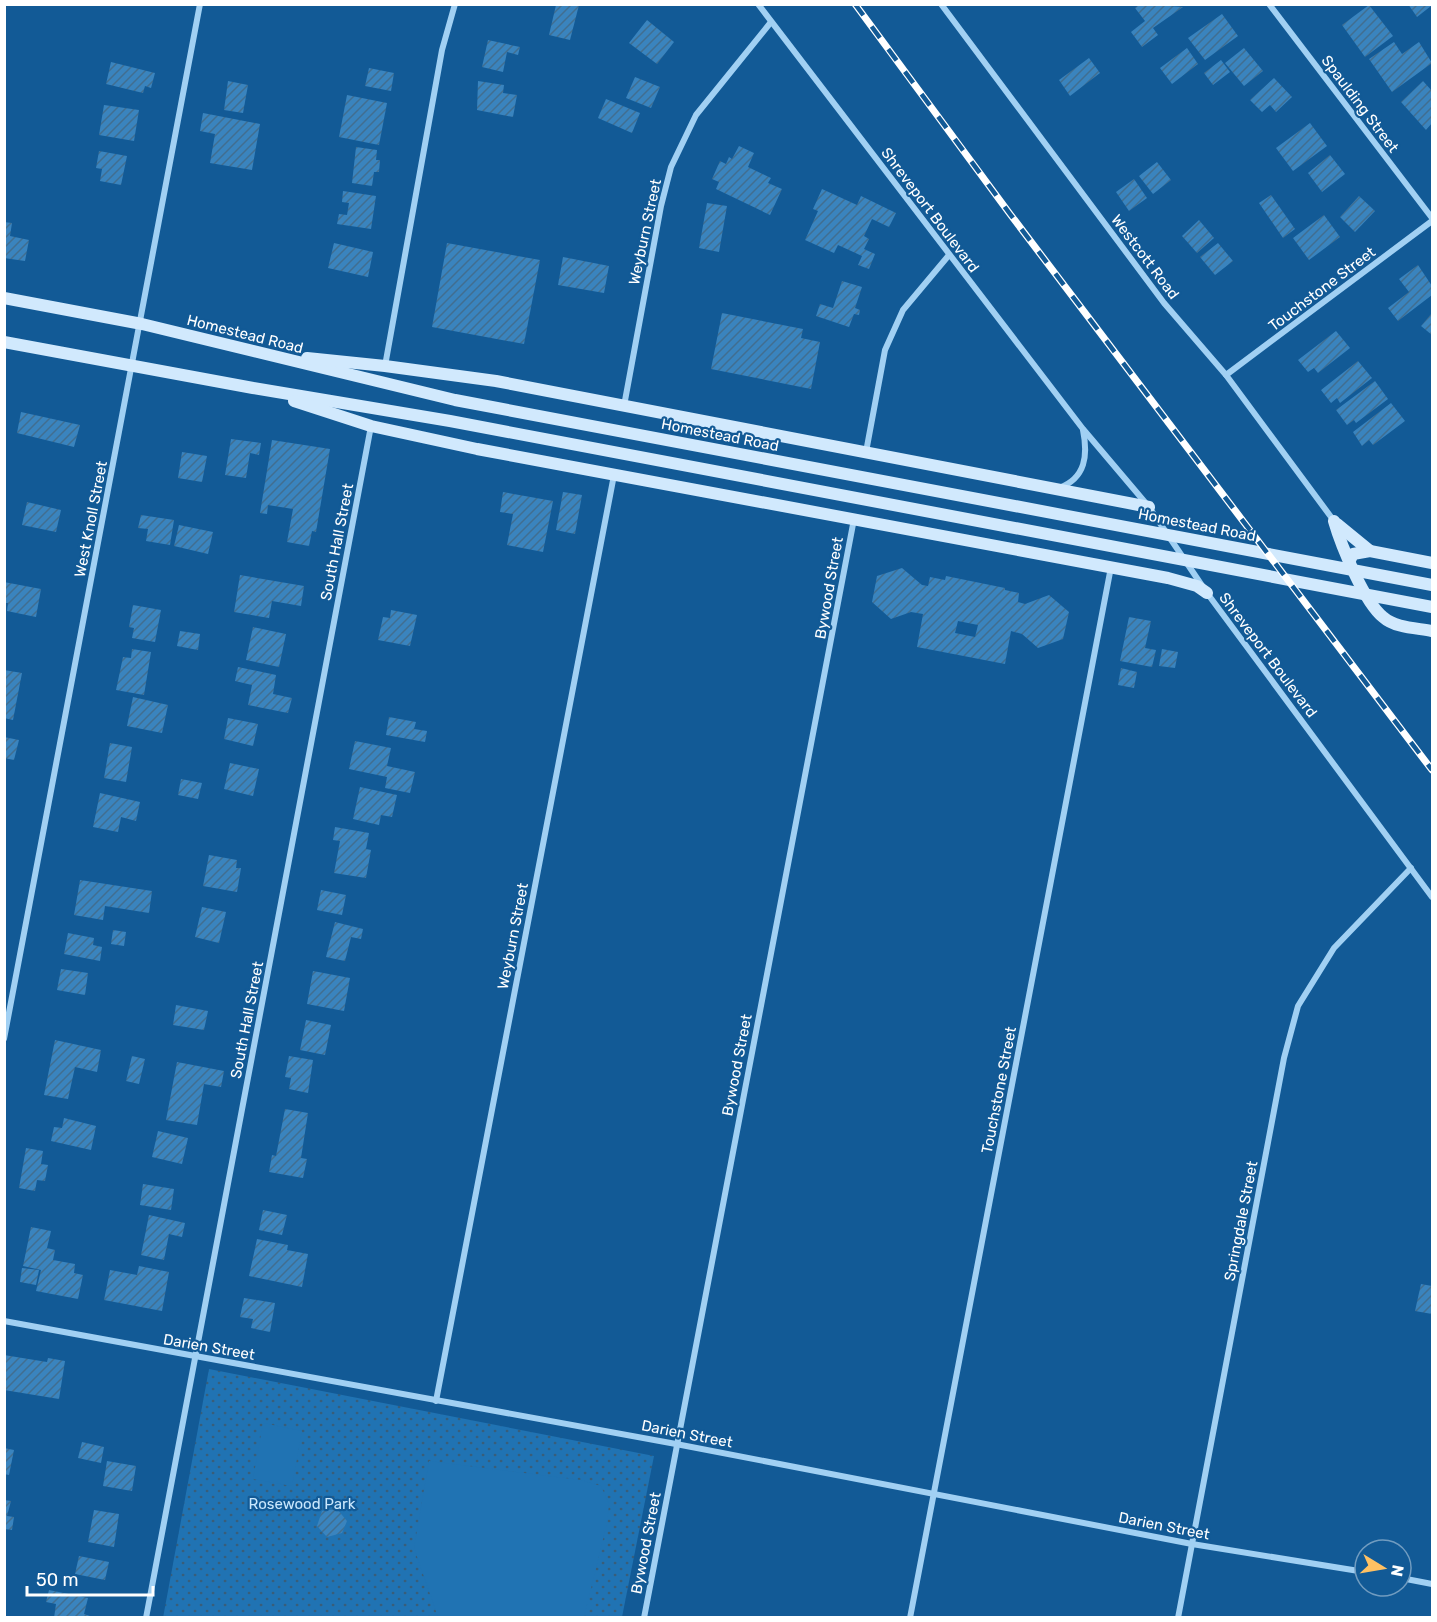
<svg xmlns="http://www.w3.org/2000/svg" width="1437" height="1622" font-family="Rubik,sans-serif">
  <style>
    .grass { fill: url(#grass-dots) }
    .pitch { fill: #2073b3 }
    .building { fill: url(#building-hatch); fill-rule: evenodd }
    .lines { fill: none; stroke-linecap: round; stroke-linejoin: round }
    .minor { stroke: #a1d0f3; stroke-width: 6 }
    .secondary { stroke: #d1e9fd; stroke-width: 12 }
    .rail-casing { stroke: #fff; stroke-width: 7 }
    .rail { stroke: #125a96; stroke-width: 4.5; stroke-dasharray: 14; stroke-linecap: butt }
    .labels { text-anchor: middle; stroke-width: 4.5; stroke-linejoin: round; paint-order: stroke }
    .street-label { font-size: 15px; fill: #fff; stroke: #125a96 }
    .park-label { font-size: 15px; fill: #c9e7fd; stroke: #125a96 }
  </style>
  <defs>
    <pattern id="grass-dots" width="8" height="8" patternUnits="userSpaceOnUse" patternTransform="scale(1.5)"><rect width="8" height="8" fill="#2073b3"/><path d="M2 2h.1M6 6h.1" fill="none" stroke="#385e7a" stroke-width="1.8" stroke-linecap="round"/></pattern>
    <pattern id="building-hatch" width="6" height="6" patternUnits="userSpaceOnUse" patternTransform="scale(1.5)"><rect width="6" height="6" fill="#3a84be"/><path d="M-1 1l2-2M0 6l6-6M5 7l2-2" fill="none" stroke="#416e90"/></pattern>
  </defs>
  <rect width="100%" height="100%" fill="#125a96"/>
  <path class="grass" d="M 209,1369 L 654,1456 L 622,1617 L 163,1618 Z"/>
  <g class="pitch">
    <path d="M 263,1423 L 302,1431 L 292,1486 L 253,1479 Z"/>
    <path d="M 429,1461 L 581,1480 L 601,1486 L 609,1504 L 607,1523 L 584,1617 L 438,1617 L 414,1548 Z"/>
  </g>
  <g class="building">
    <path d="M 1140,4 L 1183,7 L 1153,28 L 1158,35 L 1142,47 L 1131,32 L 1145,21 L 1135,8 Z"/>
    <path d="M 1408,4 L 1429,4 L 1431,6 L 1417,17 Z"/>
    <path d="M 556,5 L 579,5 L 570,40 L 549,35 Z"/>
    <path d="M 1369,5 L 1393,36 L 1365,57 L 1342,25 Z"/>
    <path d="M 1222,14 L 1238,36 L 1205,60 L 1188,38 Z"/>
    <path d="M 647,20 L 674,42 L 657,64 L 629,43 Z"/>
    <path d="M 488,40 L 520,47 L 518,55 L 507,52 L 503,72 L 482,67 Z"/>
    <path d="M 1394,42 L 1402,54 L 1419,42 L 1432,63 L 1392,92 L 1369,59 Z"/>
    <path d="M 1187,48 L 1198,64 L 1172,84 L 1160,68 Z"/>
    <path d="M 1244,48 L 1263,71 L 1244,86 L 1225,63 Z"/>
    <path d="M 1089,58 L 1100,73 L 1070,96 L 1059,80 Z"/>
    <path d="M 1221,60 L 1230,72 L 1213,85 L 1204,73 Z"/>
    <path d="M 111,62 L 155,73 L 151,88 L 145,86 L 143,93 L 106,84 Z"/>
    <path d="M 369,68 L 394,73 L 391,91 L 365,86 Z"/>
    <path d="M 635,77 L 660,87 L 651,108 L 626,98 Z"/>
    <path d="M 1274,78 L 1292,97 L 1276,112 L 1270,105 L 1262,112 L 1250,100 Z"/>
    <path d="M 228,81 L 248,85 L 243,113 L 224,110 Z"/>
    <path d="M 478,81 L 504,85 L 503,93 L 517,95 L 513,117 L 477,110 Z"/>
    <path d="M 1423,81 L 1432,91 L 1432,123 L 1426,130 L 1401,102 Z"/>
    <path d="M 347,95 L 387,103 L 379,145 L 339,137 Z"/>
    <path d="M 606,99 L 640,113 L 632,133 L 598,118 Z"/>
    <path d="M 104,105 L 139,110 L 134,141 L 99,135 Z"/>
    <path d="M 203,113 L 260,124 L 252,170 L 210,163 L 215,134 L 200,131 Z"/>
    <path d="M 1310,123 L 1327,146 L 1293,171 L 1276,148 Z"/>
    <path d="M 739,146 L 754,153 L 748,167 L 771,178 L 768,183 L 782,189 L 770,215 L 716,189 L 719,182 L 712,179 L 720,161 L 726,164 L 729,157 L 732,159 Z"/>
    <path d="M 356,147 L 377,150 L 376,160 L 380,160 L 379,172 L 374,172 L 372,186 L 352,183 Z"/>
    <path d="M 99,151 L 127,156 L 121,185 L 100,181 L 102,169 L 96,168 Z"/>
    <path d="M 1330,155 L 1345,174 L 1322,192 L 1308,173 Z"/>
    <path d="M 1157,162 L 1171,180 L 1153,194 L 1139,176 Z"/>
    <path d="M 1134,179 L 1147,198 L 1129,211 L 1116,192 Z"/>
    <path d="M 822,189 L 857,205 L 861,196 L 896,213 L 889,227 L 872,219 L 864,236 L 869,239 L 864,249 L 875,254 L 869,269 L 858,265 L 862,256 L 838,245 L 834,253 L 805,240 L 818,211 L 813,209 Z"/>
    <path d="M 343,191 L 376,196 L 371,229 L 337,224 L 339,214 L 347,215 L 349,203 L 342,202 Z"/>
    <path d="M 1271,195 L 1295,229 L 1283,238 L 1259,203 Z"/>
    <path d="M 1359,196 L 1375,211 L 1355,232 L 1340,217 Z"/>
    <path d="M 707,203 L 727,206 L 719,252 L 699,248 Z"/>
    <path d="M 1324,215 L 1340,237 L 1309,260 L 1293,238 Z"/>
    <path d="M 1199,220 L 1214,238 L 1197,253 L 1182,236 Z"/>
    <path d="M 4,222 L 12,223 L 10,236 L 29,240 L 25,261 L 4,258 Z"/>
    <path d="M 334,243 L 373,252 L 368,277 L 328,268 Z"/>
    <path d="M 447,243 L 540,260 L 524,344 L 432,327 Z"/>
    <path d="M 1218,243 L 1233,261 L 1215,275 L 1200,257 Z"/>
    <path d="M 563,257 L 609,266 L 604,293 L 558,285 Z"/>
    <path d="M 1418,265 L 1432,286 L 1432,295 L 1398,321 L 1388,308 L 1409,292 L 1399,279 Z"/>
    <path d="M 842,281 L 862,287 L 855,308 L 860,310 L 859,315 L 854,314 L 849,327 L 816,316 L 820,304 L 833,308 Z"/>
    <path d="M 722,313 L 803,329 L 801,338 L 820,342 L 811,389 L 711,369 Z"/>
    <path d="M 1432,313 L 1432,335 L 1421,326 Z"/>
    <path d="M 1336,331 L 1350,348 L 1318,373 L 1314,368 L 1308,372 L 1298,360 Z"/>
    <path d="M 1358,361 L 1372,378 L 1340,403 L 1337,398 L 1331,403 L 1321,390 Z"/>
    <path d="M 1375,381 L 1388,399 L 1356,423 L 1354,420 L 1347,425 L 1336,410 Z"/>
    <path d="M 1391,403 L 1405,421 L 1373,445 L 1369,440 L 1362,446 L 1353,432 Z"/>
    <path d="M 21,412 L 80,425 L 74,447 L 17,433 Z"/>
    <path d="M 231,439 L 261,443 L 259,455 L 250,453 L 246,478 L 225,475 Z"/>
    <path d="M 272,440 L 330,449 L 316,532 L 312,531 L 309,546 L 287,542 L 293,509 L 268,505 L 267,514 L 260,513 Z"/>
    <path d="M 182,452 L 207,456 L 202,482 L 178,478 Z"/>
    <path d="M 503,492 L 553,501 L 543,552 L 507,545 L 513,514 L 500,512 Z"/>
    <path d="M 563,492 L 582,495 L 575,534 L 556,530 Z"/>
    <path d="M 27,502 L 61,510 L 56,532 L 22,525 Z"/>
    <path d="M 141,515 L 174,520 L 170,545 L 146,541 L 148,529 L 138,528 Z"/>
    <path d="M 179,525 L 213,532 L 208,554 L 174,546 Z"/>
    <path d="M 902,568 L 922,585 L 928,586 L 930,577 L 945,580 L 946,576 L 1005,588 L 1005,590 L 1019,593 L 1018,602 L 1025,604 L 1049,595 L 1069,612 L 1063,639 L 1038,648 L 1022,634 L 1011,631 L 1005,664 L 917,647 L 923,614 L 911,612 L 891,619 L 872,602 L 877,576 ZM 958,621 L 978,625 L 975,637 L 955,633 Z"/>
    <path d="M 240,575 L 304,586 L 301,606 L 272,601 L 269,618 L 234,612 Z"/>
    <path d="M 4,582 L 41,589 L 36,617 L 7,611 L 8,603 L 4,603 Z"/>
    <path d="M 133,605 L 161,610 L 155,642 L 132,638 L 134,628 L 129,627 Z"/>
    <path d="M 391,610 L 417,615 L 410,646 L 378,640 L 383,617 L 390,618 Z"/>
    <path d="M 1129,617 L 1151,621 L 1145,648 L 1156,650 L 1152,667 L 1120,661 Z"/>
    <path d="M 253,627 L 286,634 L 279,667 L 246,660 Z"/>
    <path d="M 180,631 L 200,634 L 198,650 L 177,646 Z"/>
    <path d="M 132,649 L 151,652 L 144,695 L 116,690 L 123,657 L 131,658 Z"/>
    <path d="M 1162,649 L 1178,652 L 1175,668 L 1159,666 Z"/>
    <path d="M 238,667 L 276,675 L 273,694 L 292,698 L 288,713 L 248,705 L 252,685 L 235,681 Z"/>
    <path d="M 1121,668 L 1137,672 L 1134,688 L 1118,685 Z"/>
    <path d="M 4,670 L 22,673 L 13,720 L 4,718 Z"/>
    <path d="M 133,697 L 168,705 L 162,733 L 127,726 Z"/>
    <path d="M 389,717 L 416,722 L 414,729 L 427,731 L 425,742 L 386,735 Z"/>
    <path d="M 228,718 L 258,724 L 253,746 L 224,739 Z"/>
    <path d="M 4,737 L 19,740 L 14,760 L 4,758 Z"/>
    <path d="M 355,741 L 391,748 L 387,766 L 415,772 L 410,793 L 385,788 L 387,777 L 349,769 Z"/>
    <path d="M 110,743 L 132,747 L 126,782 L 104,778 Z"/>
    <path d="M 230,763 L 259,769 L 253,796 L 224,789 Z"/>
    <path d="M 181,779 L 202,783 L 198,799 L 178,795 Z"/>
    <path d="M 360,787 L 397,795 L 392,817 L 381,815 L 379,825 L 353,819 Z"/>
    <path d="M 100,793 L 140,802 L 136,821 L 121,817 L 118,832 L 93,827 Z"/>
    <path d="M 335,827 L 369,833 L 366,849 L 371,850 L 366,878 L 334,873 L 340,841 L 333,840 Z"/>
    <path d="M 209,855 L 237,860 L 236,868 L 241,868 L 237,892 L 203,886 Z"/>
    <path d="M 80,880 L 152,891 L 149,913 L 105,906 L 103,920 L 74,915 Z"/>
    <path d="M 321,890 L 346,895 L 342,915 L 317,910 Z"/>
    <path d="M 202,907 L 226,912 L 219,943 L 195,937 Z"/>
    <path d="M 335,922 L 363,929 L 361,939 L 351,937 L 345,961 L 326,957 Z"/>
    <path d="M 113,930 L 126,932 L 124,946 L 111,944 Z"/>
    <path d="M 68,933 L 94,938 L 93,945 L 102,947 L 100,961 L 64,954 Z"/>
    <path d="M 61,969 L 88,973 L 85,995 L 57,990 Z"/>
    <path d="M 313,971 L 350,978 L 344,1011 L 307,1004 Z"/>
    <path d="M 176,1005 L 208,1011 L 204,1030 L 173,1025 Z"/>
    <path d="M 306,1020 L 331,1025 L 325,1055 L 300,1050 Z"/>
    <path d="M 55,1040 L 101,1050 L 97,1072 L 75,1067 L 68,1099 L 44,1095 Z"/>
    <path d="M 132,1056 L 145,1059 L 139,1084 L 126,1081 Z"/>
    <path d="M 289,1056 L 313,1060 L 308,1093 L 289,1089 L 291,1078 L 285,1077 Z"/>
    <path d="M 177,1062 L 224,1071 L 221,1087 L 204,1084 L 197,1125 L 166,1120 Z"/>
    <path d="M 285,1109 L 308,1113 L 301,1158 L 307,1159 L 303,1178 L 269,1172 L 272,1155 L 276,1156 Z"/>
    <path d="M 64,1118 L 96,1126 L 91,1150 L 51,1141 L 54,1127 L 62,1128 Z"/>
    <path d="M 158,1131 L 188,1138 L 182,1164 L 152,1157 Z"/>
    <path d="M 26,1148 L 43,1151 L 41,1164 L 48,1165 L 45,1181 L 37,1180 L 35,1191 L 19,1188 Z"/>
    <path d="M 143,1184 L 174,1189 L 171,1210 L 140,1205 Z"/>
    <path d="M 263,1210 L 287,1215 L 282,1235 L 259,1230 Z"/>
    <path d="M 149,1215 L 185,1223 L 182,1237 L 169,1234 L 164,1260 L 141,1255 Z"/>
    <path d="M 31,1227 L 51,1231 L 47,1248 L 55,1250 L 53,1260 L 75,1264 L 74,1273 L 83,1275 L 78,1299 L 36,1291 L 41,1270 L 23,1266 Z"/>
    <path d="M 257,1239 L 288,1245 L 287,1250 L 308,1254 L 302,1287 L 249,1276 Z"/>
    <path d="M 139,1266 L 169,1272 L 162,1311 L 104,1300 L 110,1270 L 137,1275 Z"/>
    <path d="M 22,1268 L 39,1270 L 36,1285 L 20,1282 Z"/>
    <path d="M 1421,1284 L 1432,1286 L 1432,1314 L 1415,1311 Z"/>
    <path d="M 244,1298 L 275,1303 L 270,1332 L 251,1328 L 253,1319 L 240,1317 Z"/>
    <path d="M 4,1355 L 47,1362 L 48,1358 L 65,1361 L 59,1399 L 4,1390 Z"/>
    <path d="M 82,1442 L 104,1447 L 101,1463 L 78,1458 Z"/>
    <path d="M 4,1448 L 14,1450 L 9,1475 L 4,1474 Z"/>
    <path d="M 107,1461 L 136,1466 L 132,1491 L 103,1486 Z"/>
    <path d="M 4,1500 L 11,1501 L 7,1516 L 14,1517 L 12,1530 L 4,1529 Z"/>
    <path d="M 337,1509 L 347,1521 L 342,1533 L 327,1537 L 317,1526 L 322,1511 Z"/>
    <path d="M 94,1510 L 119,1514 L 114,1547 L 88,1542 Z"/>
    <path d="M 79,1556 L 109,1562 L 105,1580 L 75,1574 Z"/>
    <path d="M 49,1590 L 88,1598 L 84,1614 L 96,1618 L 54,1618 L 56,1604 L 46,1602 Z"/>
  </g>
  <g class="lines">
    <g class="minor">
      <path d="M 758,4 L 1083,429 L 1149,507 L 1207,593 L 1432,897"/>
      <path d="M 941,4 L 1164,303 L 1226,375 L 1334,521"/>
      <path d="M 1269,4 L 1432,218"/>
      <path d="M 385,366 L 442,50 L 455,4"/>
      <path d="M 1226,375 L 1432,221"/>
      <path d="M 624,406 L 661,206 L 671,167 L 696,115 L 771,22"/>
      <path d="M 866,452 L 885,350 L 903,310 L 949,255"/>
      <path d="M 1059,488 C 1086,478 1088,455 1083,430"/>
      <path d="M 4,1039 L 200,4"/>
      <path d="M 4,1321 L 676,1444 L 1192,1544 L 1365,1572"/>
      <path d="M 436,1401 L 614,475"/>
      <path d="M 1401,1578 L 1432,1584"/>
      <path d="M 146,1618 L 371,426"/>
      <path d="M 644,1618 L 854,519"/>
      <path d="M 910,1618 L 1111,567"/>
      <path d="M 1178,1618 L 1284,1058 L 1298,1006 L 1334,948 L 1411,868"/>
    </g>
    <g class="secondary">
      <path d="M 4,298 L 142,324 L 455,400 L 1432,585"/>
      <path d="M 4,342 L 253,388 L 450,421 L 1432,607"/>
      <path d="M 307,358 L 385,366 L 496,381 L 1149,507"/>
      <path d="M 294,401 L 371,426 L 477,449 L 1168,578 L 1197,586 L 1207,593"/>
      <path d="M 1334,521 C 1341,545 1364,602 1383,617 C 1395,628 1417,628 1432,631"/>
      <path d="M 1337,524 L 1370,551"/>
      <path d="M 1349,562 L 1353,554 L 1370,551 L 1432,563"/>
    </g>
    <g class="rail-casing">
      <path id="rail" d="M 855,4 L 1010,214 L 1432,770"/>
    </g>
    <use href="#rail" class="rail"/>
  </g>
  <g class="labels">
    <g class="street-label">
      <text transform="translate(1360 104) rotate(53)" y="5">Spaulding Street</text>
      <text transform="translate(930 210) rotate(53)" y="5">Shreveport Boulevard</text>
      <text transform="translate(645 232) rotate(-78)" y="5">Weyburn Street</text>
      <text transform="translate(1145 257) rotate(53)" y="5">Westcott Road</text>
      <text transform="translate(1322 289) rotate(-37)" y="5">Touchstone Street</text>
      <text transform="translate(245 334) rotate(14)" y="5">Homestead Road</text>
      <text transform="translate(720 435) rotate(11)" y="5">Homestead Road</text>
      <text transform="translate(91 519) rotate(-79)" y="5">West Knoll Street</text>
      <text transform="translate(1197 525) rotate(11)" y="5">Homestead Road</text>
      <text transform="translate(337 542) rotate(-79)" y="5">South Hall Street</text>
      <text transform="translate(829 588) rotate(-80)" y="5">Bywood Street</text>
      <text transform="translate(1268 655) rotate(53)" y="5">Shreveport Boulevard</text>
      <text transform="translate(513 936) rotate(-79)" y="5">Weyburn Street</text>
      <text transform="translate(247 1020) rotate(-79)" y="5">South Hall Street</text>
      <text transform="translate(737 1065) rotate(-79)" y="5">Bywood Street</text>
      <text transform="translate(999 1090) rotate(-79)" y="5">Touchstone Street</text>
      <text transform="translate(1241 1221) rotate(-79)" y="5">Springdale Street</text>
      <text transform="translate(209 1347) rotate(10)" y="5">Darien Street</text>
      <text transform="translate(687 1434) rotate(11)" y="5">Darien Street</text>
      <text transform="translate(1164 1526) rotate(11)" y="5">Darien Street</text>
      <text transform="translate(646 1543) rotate(-79)" y="5">Bywood Street</text>
    </g>
    <g class="park-label">
      <text x="302" y="1509">Rosewood Park</text>
    </g>
  </g>
  <rect width="1437" height="1622" fill="none" stroke="#ffffff" stroke-width="12"/>
  <g transform="translate(1383 1568) rotate(101)"><circle r="28" fill="#125a96" stroke="#719cc0" stroke-width="1.5"/>
  <path d="M0-4.5L10 22L0 15L-10 22Z" fill="#ffc163"/>
  <text y="-9" font-size="16" font-weight="bold" text-anchor="middle" fill="#ffffff">N</text>
  </g>
  <path d="M27 1586v9h126v-9" fill="none" stroke="#ffffff" stroke-width="3"/>
  <text x="36" y="1586" font-size="18" fill="#ffffff" stroke="#125a96" stroke-width="4.5" paint-order="stroke">50 m</text>
</svg>
